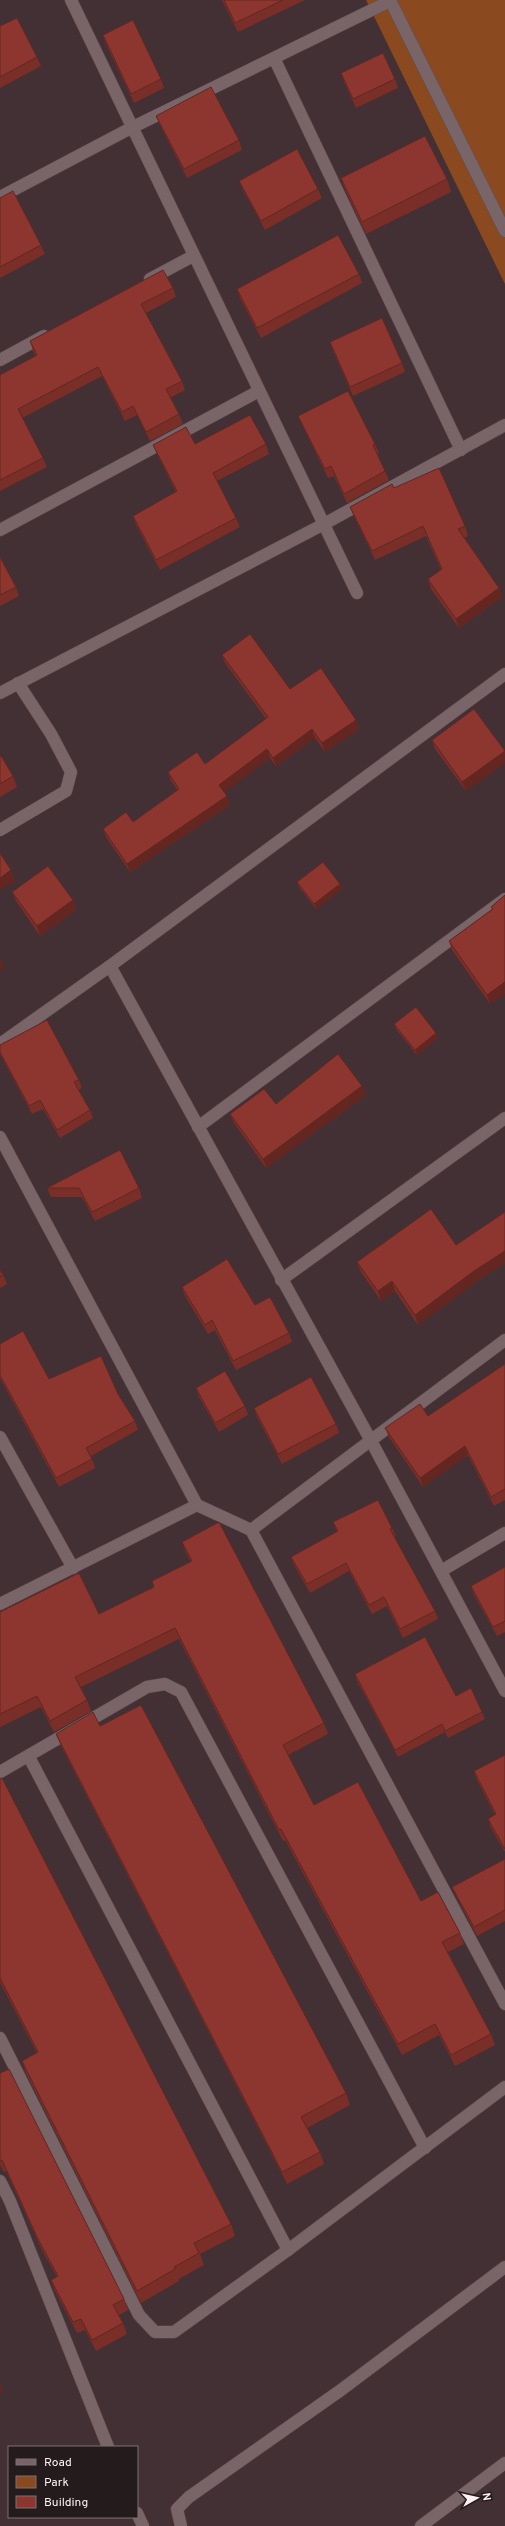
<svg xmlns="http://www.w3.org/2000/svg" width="505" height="2526" font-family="Overpass,sans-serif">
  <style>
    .green { fill: #8b4920 }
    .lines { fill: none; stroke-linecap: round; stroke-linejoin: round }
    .minor-casing { stroke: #5c4c50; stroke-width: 13 }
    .minor { stroke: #796468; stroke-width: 12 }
    .wall { fill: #792e28 }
    .shaded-wall { fill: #632621 }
    .building { fill: #8d362f; stroke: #632621 }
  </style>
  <rect width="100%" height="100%" fill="#433034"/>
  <path class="green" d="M 366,0 L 505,0 L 505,284 Z"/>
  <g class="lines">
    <g class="minor-casing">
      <g id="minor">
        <path d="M 71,0 L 357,593"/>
        <path d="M 390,0 L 505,231"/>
        <path d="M 274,58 L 461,450"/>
        <path d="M 0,197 L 131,128 L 390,1"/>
        <path d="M 150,279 L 193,256"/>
        <path d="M 0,360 L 44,336"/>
        <path d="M 0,530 L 259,391"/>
        <path d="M 0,693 L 324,524 L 505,425"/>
        <path d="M 0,830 L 66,791 L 71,772 L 51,734 L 18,683"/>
        <path d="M 110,966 L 370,1439 L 505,1691"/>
        <path d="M 0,1044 L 110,966 L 505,674"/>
        <path d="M 198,1127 L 505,899"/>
        <path d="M 0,1137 L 197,1505 L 251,1530 L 505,2004"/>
        <path d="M 281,1280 L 505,1118"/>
        <path d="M 0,1437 L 73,1568"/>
        <path d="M 251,1530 L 505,1340"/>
        <path d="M 441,1571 L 505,1533"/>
        <path d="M 0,1604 L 197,1505"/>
        <path d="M 29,1757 L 288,2250"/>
        <path d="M 0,1772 L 147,1687 L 165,1684 L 181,1692 L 425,2148"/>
        <path d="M 0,2038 L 139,2315 L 155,2332 L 174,2332 L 288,2250 L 505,2087"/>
        <path d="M 0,2181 L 10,2201 L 108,2447"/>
        <path d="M 137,2513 L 143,2526"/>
        <path d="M 181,2526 L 177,2509 L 189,2497 L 341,2390 L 505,2267"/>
        <path d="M 421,2526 L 505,2463"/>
      </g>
    </g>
    <use href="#minor" class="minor"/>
  </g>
  <g class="wall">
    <path d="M 222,0 L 305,0 L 238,32 Z"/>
    <path d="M 0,26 L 37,57 L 41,66 L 0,88 Z"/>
    <path d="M 103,35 L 161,79 L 164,88 L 134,103 L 106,44 Z"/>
    <path d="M 341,73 L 395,79 L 398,88 L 356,108 L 344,82 Z"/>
    <path d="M 156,116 L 239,140 L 242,150 L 187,178 L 160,125 Z"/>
    <path d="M 341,178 L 447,179 L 451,192 L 366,234 L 345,190 Z"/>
    <path d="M 239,181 L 318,189 L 322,198 L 265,230 L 243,190 Z"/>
    <path d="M 0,198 L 41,245 L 45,254 L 0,278 Z"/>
    <path d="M 359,274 L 362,283 L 261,338 L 240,298 L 237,289 Z"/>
    <path d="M 173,288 L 176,297 L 146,313 L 182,381 L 185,390 L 170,398 L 179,414 L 183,424 L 150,441 L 137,415 L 125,421 L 102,376 L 22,418 L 43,458 L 47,467 L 0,491 L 0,375 L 36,356 L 33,351 L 30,341 Z"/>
    <path d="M 330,342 L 402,363 L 405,372 L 353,396 L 333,351 Z"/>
    <path d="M 298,416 L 375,444 L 379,453 L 377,454 L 385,471 L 389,480 L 347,503 L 334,476 L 328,478 L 302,425 Z"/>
    <path d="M 195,444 L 266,444 L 269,454 L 217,481 L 236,518 L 240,527 L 160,570 L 136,525 L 133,516 L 176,492 L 157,454 L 153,445 Z"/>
    <path d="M 394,488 L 465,526 L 468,536 L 464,538 L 499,588 L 502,597 L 459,628 L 431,589 L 428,579 L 441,570 L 426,536 L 375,560 L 354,516 L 350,507 Z"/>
    <path d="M 0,557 L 16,587 L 19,596 L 0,606 Z"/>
    <path d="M 222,655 L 356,720 L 359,729 L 325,752 L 315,738 L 276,766 L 270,758 L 224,792 L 230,805 L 130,872 L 106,837 L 103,829 L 133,822 L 178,791 L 171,781 L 168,772 L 205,764 L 266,719 L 225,663 Z"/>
    <path d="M 474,709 L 466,791 L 435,749 L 432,740 Z"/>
    <path d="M 0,754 L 13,776 L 17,787 L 0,797 Z"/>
    <path d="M 297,882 L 340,884 L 342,889 L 316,909 L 299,887 Z"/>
    <path d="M 12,892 L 73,900 L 76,910 L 40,936 L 16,901 Z"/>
    <path d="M 505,895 L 490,1004 L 452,950 L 449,941 L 492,909 L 491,907 Z"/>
    <path d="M 394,1024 L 438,1038 L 417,1055 L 396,1029 Z"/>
    <path d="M 0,1045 L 79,1080 L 82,1088 L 79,1090 L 90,1110 L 93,1118 L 60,1138 L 43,1109 L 32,1114 L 0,1054 Z"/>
    <path d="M 362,1086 L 366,1095 L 266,1168 L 234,1123 L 230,1114 Z"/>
    <path d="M 47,1188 L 139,1188 L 142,1198 L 95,1221 L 82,1197 L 51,1197 Z"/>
    <path d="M 505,1212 L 505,1263 L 477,1281 L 418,1325 L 395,1291 L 381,1301 L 361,1272 L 357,1262 L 456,1245 Z"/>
    <path d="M 0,1269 L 3,1275 L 7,1284 L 0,1288 Z"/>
    <path d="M 182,1287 L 255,1305 L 289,1333 L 292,1342 L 236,1370 L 215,1330 L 208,1334 L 185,1296 Z"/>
    <path d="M 0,1344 L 49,1379 L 118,1394 L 135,1421 L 138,1430 L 91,1456 L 95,1468 L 59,1487 L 0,1378 Z"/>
    <path d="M 505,1364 L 505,1500 L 494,1506 L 468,1455 L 423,1487 L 389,1437 L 385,1428 L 428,1416 Z"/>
    <path d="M 196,1388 L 245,1406 L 248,1415 L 219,1432 L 199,1397 Z"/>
    <path d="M 254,1408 L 336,1424 L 339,1433 L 282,1464 L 257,1417 Z"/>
    <path d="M 333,1522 L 392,1528 L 396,1536 L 394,1537 L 435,1611 L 438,1619 L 403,1638 L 387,1606 L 372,1614 L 349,1571 L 310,1593 L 294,1565 L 291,1557 L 337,1532 Z"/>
    <path d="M 182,1542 L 324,1723 L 328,1734 L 288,1755 L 314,1805 L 421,1901 L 460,1933 L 464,1944 L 448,1952 L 491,2034 L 495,2045 L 455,2066 L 439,2035 L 402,2055 L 285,1840 L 283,1841 L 179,1639 L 81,1687 L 87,1700 L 91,1711 L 54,1732 L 41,1707 L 0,1727 L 0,1612 L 99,1614 L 154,1587 L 152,1581 L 191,1562 L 186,1553 Z"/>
    <path d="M 505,1567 L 505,1632 L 497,1636 L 474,1595 L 471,1586 Z"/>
    <path d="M 355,1674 L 456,1696 L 482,1712 L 485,1719 L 448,1738 L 445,1732 L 398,1757 L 357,1681 Z"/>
    <path d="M 100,1726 L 346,2093 L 350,2105 L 307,2128 L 320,2152 L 324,2164 L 287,2184 L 61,1746 L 56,1734 Z"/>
    <path d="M 505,1755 L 505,1852 L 491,1828 L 488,1819 L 495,1815 L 477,1780 L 474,1771 Z"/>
    <path d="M 0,1779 L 231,2224 L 235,2236 L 200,2254 L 204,2265 L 179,2279 L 179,2281 L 141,2303 L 26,2073 L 22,2061 L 37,2053 L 0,1982 Z"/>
    <path d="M 505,1859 L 505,1921 L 477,1936 L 456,1896 L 452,1887 Z"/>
    <path d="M 0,2073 L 124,2299 L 128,2310 L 119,2315 L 123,2323 L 127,2334 L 96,2351 L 85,2330 L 77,2333 L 55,2291 L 51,2280 L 57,2277 L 42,2250 L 6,2171 L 4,2172 L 0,2165 Z"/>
  </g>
  <g class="shaded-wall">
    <path d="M 499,588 L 502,597 L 459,628 L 456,619 Z"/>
    <path d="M 356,720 L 359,729 L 325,752 L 322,743 Z"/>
    <path d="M 312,729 L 315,738 L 276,766 L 273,758 Z"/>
    <path d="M 267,749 L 270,758 L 222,794 L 219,785 Z"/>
    <path d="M 505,751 L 505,763 L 466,791 L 462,782 Z"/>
    <path d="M 227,796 L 230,805 L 130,872 L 127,864 Z"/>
    <path d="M 11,870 L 15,881 L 0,890 L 0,878 Z"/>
    <path d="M 340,884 L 342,889 L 316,909 L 314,904 Z"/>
    <path d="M 73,900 L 76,910 L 40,936 L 37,926 Z"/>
    <path d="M 0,958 L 4,968 L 0,971 Z"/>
    <path d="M 505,982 L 505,994 L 490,1004 L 487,995 Z"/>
    <path d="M 436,1033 L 438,1038 L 417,1055 L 415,1050 Z"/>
    <path d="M 362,1086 L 366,1095 L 266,1168 L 263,1159 Z"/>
    <path d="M 505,1251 L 505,1263 L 477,1281 L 418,1325 L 415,1315 L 474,1271 Z"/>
    <path d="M 392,1281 L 395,1291 L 381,1301 L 378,1291 Z"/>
    <path d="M 465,1446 L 468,1455 L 423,1487 L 420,1478 Z"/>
    <path d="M 0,2383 L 3,2392 L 0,2394 Z"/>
  </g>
  <g class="building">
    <path d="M 224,0 L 283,0 L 235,23 Z"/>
    <path d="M 17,18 L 37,57 L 0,77 L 0,26 Z"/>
    <path d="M 133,20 L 161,79 L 131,94 L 103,35 Z"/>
    <path d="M 383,53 L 395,79 L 353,99 L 341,73 Z"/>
    <path d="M 211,87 L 239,140 L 184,169 L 156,116 Z"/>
    <path d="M 425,136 L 447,179 L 362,222 L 341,178 Z"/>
    <path d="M 297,149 L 318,189 L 261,221 L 239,181 Z"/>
    <path d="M 13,191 L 41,245 L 0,267 L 0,198 Z"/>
    <path d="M 338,235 L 359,274 L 257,328 L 237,289 Z"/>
    <path d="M 163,270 L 173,288 L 141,304 L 182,381 L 166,389 L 179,414 L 146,432 L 133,406 L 122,412 L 98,367 L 18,409 L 43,458 L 0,480 L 0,375 L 37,355 L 30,341 Z"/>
    <path d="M 382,318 L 402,363 L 350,387 L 330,342 Z"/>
    <path d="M 348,391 L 375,444 L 373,445 L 385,471 L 344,494 L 331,466 L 325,469 L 298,416 Z"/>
    <path d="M 250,415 L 266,444 L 213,473 L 236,518 L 156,560 L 133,516 L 177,491 L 153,445 L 186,427 L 195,444 Z"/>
    <path d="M 439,468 L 465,526 L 458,529 L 499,588 L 456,619 L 428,579 L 442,569 L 423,526 L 372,551 L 350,507 L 392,484 L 394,488 Z"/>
    <path d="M 0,557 L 16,587 L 0,595 Z"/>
    <path d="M 250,634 L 290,689 L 321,668 L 356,720 L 322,743 L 312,729 L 273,758 L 267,749 L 219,785 L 227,796 L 127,864 L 103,829 L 126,812 L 133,822 L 179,789 L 168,772 L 197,752 L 205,764 L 268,717 L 222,655 Z"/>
    <path d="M 474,709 L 505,751 L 462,782 L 432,740 Z"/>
    <path d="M 0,754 L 13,776 L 0,784 Z"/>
    <path d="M 0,853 L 11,870 L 0,878 Z"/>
    <path d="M 323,862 L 340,884 L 314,904 L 297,882 Z"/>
    <path d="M 48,866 L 73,900 L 37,926 L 12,892 Z"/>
    <path d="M 505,895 L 505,982 L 487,995 L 449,941 L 493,909 L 491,907 Z"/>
    <path d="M 416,1007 L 436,1033 L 415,1050 L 394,1024 Z"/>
    <path d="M 47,1020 L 79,1080 L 74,1082 L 90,1110 L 57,1130 L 40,1100 L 29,1106 L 0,1052 L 0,1045 Z"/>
    <path d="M 338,1054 L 362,1086 L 263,1159 L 230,1114 L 264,1089 L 276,1104 Z"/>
    <path d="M 120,1150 L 139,1188 L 92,1212 L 79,1188 L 47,1188 Z"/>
    <path d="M 431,1209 L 456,1245 L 505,1212 L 505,1251 L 474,1271 L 415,1315 L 392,1281 L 378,1291 L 357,1262 Z"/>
    <path d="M 227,1259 L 255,1305 L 270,1297 L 289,1333 L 233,1361 L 212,1320 L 205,1325 L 182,1287 Z"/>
    <path d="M 0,1269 L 3,1275 L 0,1277 Z"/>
    <path d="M 23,1331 L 49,1379 L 101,1356 L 118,1394 L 135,1421 L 86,1448 L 92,1459 L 56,1478 L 0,1375 L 0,1344 Z"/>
    <path d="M 505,1364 L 505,1489 L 491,1497 L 465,1446 L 420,1478 L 385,1428 L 420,1404 L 428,1416 Z"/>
    <path d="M 225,1371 L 245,1406 L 215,1423 L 196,1388 Z"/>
    <path d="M 311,1377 L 336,1424 L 278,1454 L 254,1408 Z"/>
    <path d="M 378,1500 L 392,1528 L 390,1529 L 435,1611 L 400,1629 L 384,1597 L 369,1605 L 346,1563 L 307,1584 L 291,1557 L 338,1531 L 333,1522 Z"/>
    <path d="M 219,1522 L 324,1723 L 283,1745 L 314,1805 L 358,1782 L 421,1901 L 438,1892 L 460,1933 L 442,1942 L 491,2034 L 451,2055 L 435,2024 L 398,2044 L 281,1829 L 279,1830 L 175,1628 L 75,1677 L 87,1700 L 50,1721 L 37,1696 L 0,1714 L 0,1612 L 79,1573 L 99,1614 L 154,1587 L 152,1581 L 192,1561 L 182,1542 Z"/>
    <path d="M 505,1567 L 505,1621 L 493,1627 L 471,1586 Z"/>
    <path d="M 425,1637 L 456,1696 L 471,1688 L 482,1712 L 445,1731 L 442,1724 L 395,1750 L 355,1674 Z"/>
    <path d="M 141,1705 L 346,2093 L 301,2117 L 320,2152 L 282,2172 L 56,1734 L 93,1712 L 100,1726 Z"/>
    <path d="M 505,1755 L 505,1849 L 488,1819 L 496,1814 L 474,1771 Z"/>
    <path d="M 2,1778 L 231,2224 L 194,2243 L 199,2253 L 174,2267 L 175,2269 L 137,2291 L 22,2061 L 38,2052 L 0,1978 L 0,1779 Z"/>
    <path d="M 505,1859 L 505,1910 L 474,1927 L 452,1887 Z"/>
    <path d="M 9,2069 L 124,2299 L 113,2305 L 123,2323 L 92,2340 L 81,2319 L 73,2322 L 51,2280 L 58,2276 L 38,2239 L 2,2160 L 0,2161 L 0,2073 Z"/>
  </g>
  <rect x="8" y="2446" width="130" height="72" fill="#231b1c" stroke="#7a7072"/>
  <rect x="16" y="2459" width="20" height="6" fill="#796468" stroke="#7a7072"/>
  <text x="44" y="2466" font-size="12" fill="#fdf0f3">Road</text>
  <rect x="16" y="2476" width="20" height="12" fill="#8b4920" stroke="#7a7072"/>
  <text x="44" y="2486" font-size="12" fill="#fdf0f3">Park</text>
  <rect x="16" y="2496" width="20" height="12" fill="#8d362f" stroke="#7a7072"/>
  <text x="44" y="2506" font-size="12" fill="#fdf0f3">Building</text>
  <g transform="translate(477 2498) rotate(82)" stroke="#231b1c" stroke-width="3" paint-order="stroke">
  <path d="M0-3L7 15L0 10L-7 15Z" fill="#fdf0f3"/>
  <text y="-6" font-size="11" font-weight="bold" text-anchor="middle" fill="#fdf0f3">N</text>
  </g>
</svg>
